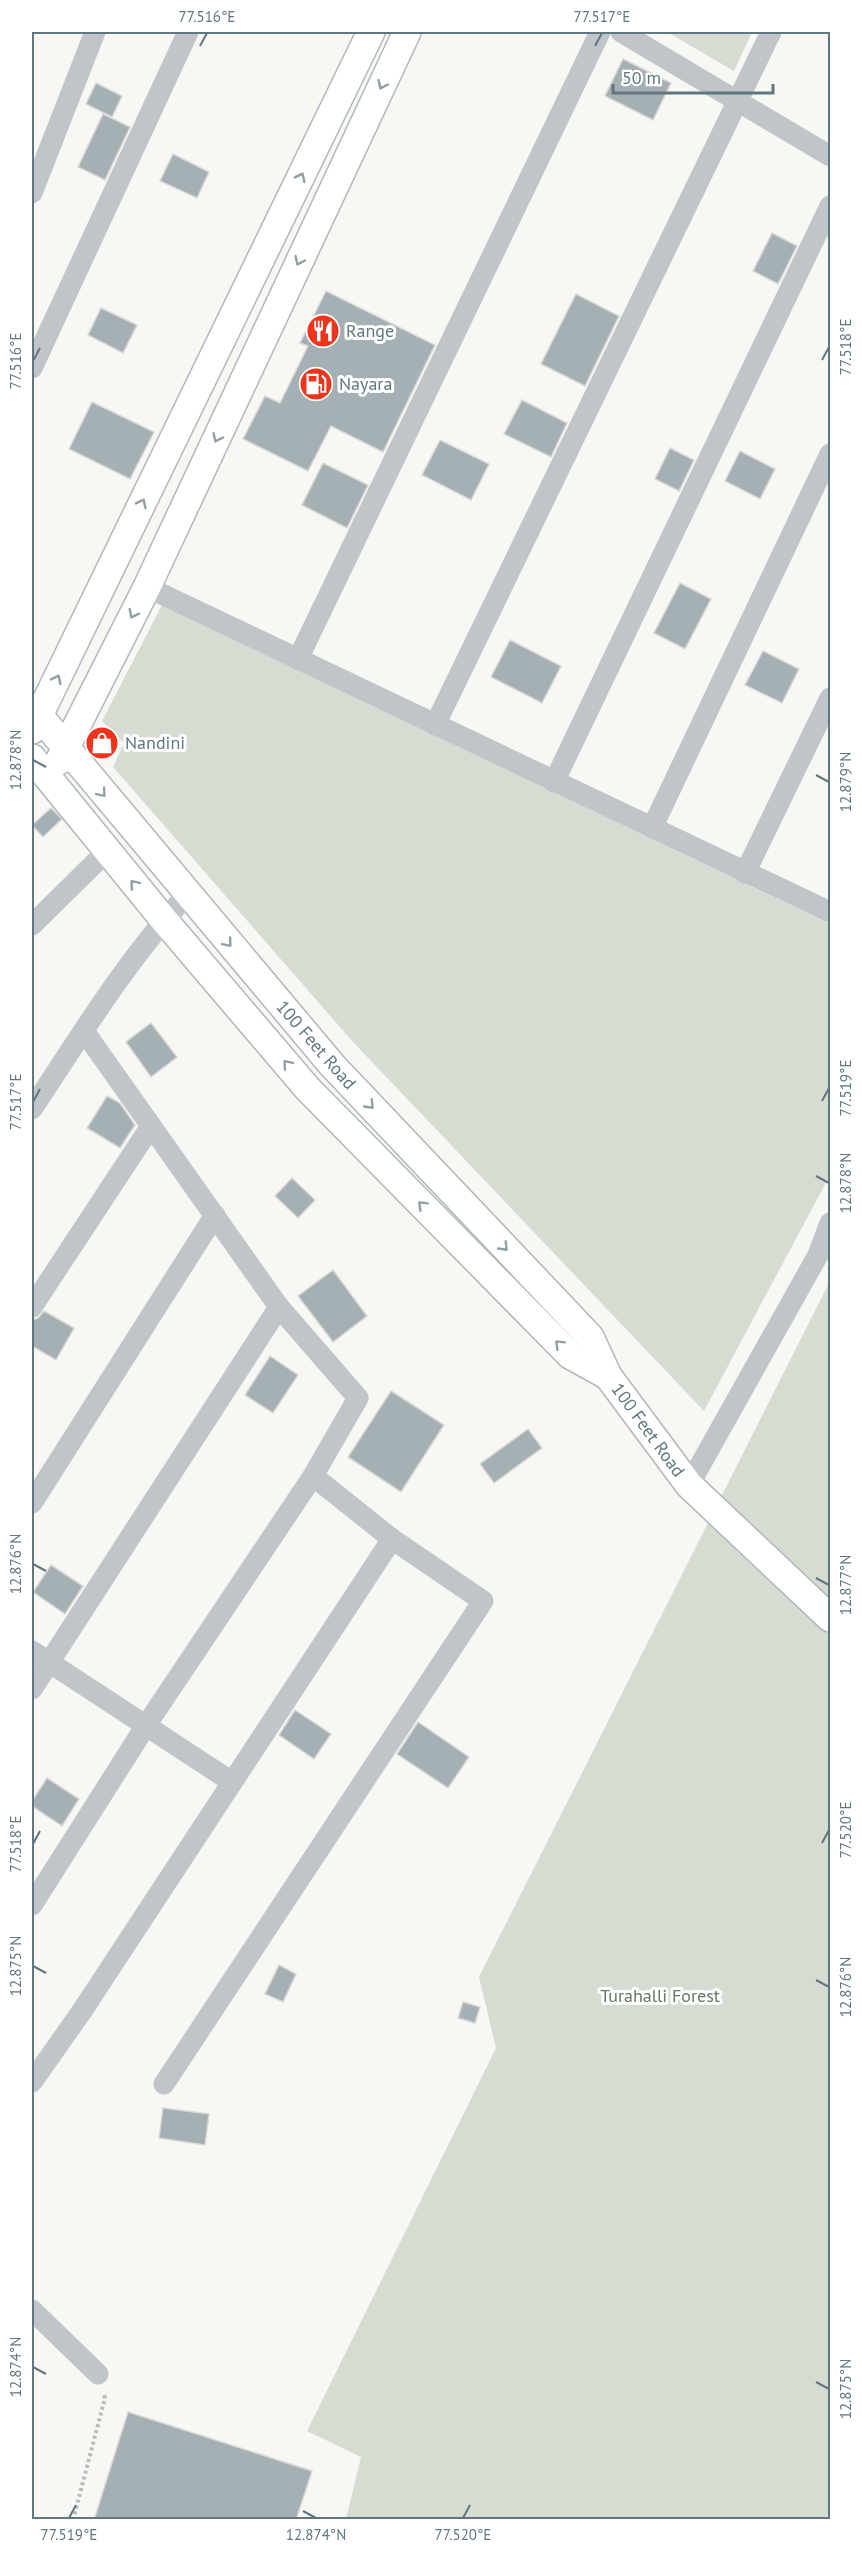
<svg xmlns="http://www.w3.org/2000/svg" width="862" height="2551" font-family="'PT Sans',sans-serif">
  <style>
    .green { fill: #d7dcd3 }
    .building { fill: #a4b0b4; stroke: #d9d8d6; stroke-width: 1.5 }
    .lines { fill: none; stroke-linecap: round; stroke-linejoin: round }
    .major-casing { stroke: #b0b8bb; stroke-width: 30 }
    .path { stroke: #b7bcbe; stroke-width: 4; stroke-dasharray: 3 3; stroke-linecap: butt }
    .minor { stroke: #bfc5c8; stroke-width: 21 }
    .major { stroke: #fff; stroke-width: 27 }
    .oneway { stroke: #90a0a7 }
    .ticks { fill: none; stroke: #607781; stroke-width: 2 }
    .labels { text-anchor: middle; stroke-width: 6; stroke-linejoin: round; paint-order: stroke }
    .poi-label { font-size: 18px; fill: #607781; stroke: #fff; text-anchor: start }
    .street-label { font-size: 18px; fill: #607781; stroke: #fff }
    .park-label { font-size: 18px; fill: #677860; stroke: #fff }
    .neatline { fill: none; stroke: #607781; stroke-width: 2 }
    .ticks-label { font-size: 15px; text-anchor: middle; fill: #607781 }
  </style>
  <rect width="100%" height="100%" fill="#f7f7f4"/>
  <g class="green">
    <path d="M 667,32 L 752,32 L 734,71 Z"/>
    <path d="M 162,605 L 830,924 L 830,1175 L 704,1411 L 353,1042 L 113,767 L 124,743 L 102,721 Z"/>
    <path d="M 830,1281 L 830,2519 L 346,2519 L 361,2457 L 307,2431 L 496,2048 L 479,1977 Z"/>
  </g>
  <g class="building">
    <path d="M 623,59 L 671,83 L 653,120 L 605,96 Z"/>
    <path d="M 96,83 L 122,96 L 112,117 L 86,104 Z"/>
    <path d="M 103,114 L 130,127 L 105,180 L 78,167 Z"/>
    <path d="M 173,154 L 209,172 L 197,198 L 160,181 Z"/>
    <path d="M 772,233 L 797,246 L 778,284 L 753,271 Z"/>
    <path d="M 326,291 L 435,345 L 383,452 L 331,426 L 308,471 L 243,439 L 265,396 L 280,403 L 308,346 L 300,343 Z"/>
    <path d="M 576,294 L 619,316 L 585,386 L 541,364 Z"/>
    <path d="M 101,308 L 137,325 L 123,353 L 88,335 Z"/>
    <path d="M 522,400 L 567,423 L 551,457 L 504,434 Z"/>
    <path d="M 92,402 L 154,432 L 130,479 L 69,449 Z"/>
    <path d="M 440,440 L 489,464 L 471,500 L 422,475 Z"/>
    <path d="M 670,448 L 694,460 L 679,491 L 655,479 Z"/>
    <path d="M 740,451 L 775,469 L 760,499 L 725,481 Z"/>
    <path d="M 323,463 L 368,485 L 347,528 L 302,505 Z"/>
    <path d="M 680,583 L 711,599 L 685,649 L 654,633 Z"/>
    <path d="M 510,640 L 561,666 L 542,703 L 491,677 Z"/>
    <path d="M 763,651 L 799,669 L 782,703 L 745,685 Z"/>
    <path d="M 51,808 L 62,819 L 43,837 L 32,825 Z"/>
    <path d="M 151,1023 L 177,1057 L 151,1077 L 126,1042 Z"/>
    <path d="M 107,1096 L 120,1103 L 135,1125 L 120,1148 L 87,1128 Z"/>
    <path d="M 292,1178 L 315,1200 L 298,1218 L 275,1196 Z"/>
    <path d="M 333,1270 L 367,1316 L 333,1342 L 298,1296 Z"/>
    <path d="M 44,1311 L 74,1328 L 56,1360 L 32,1346 L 32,1320 L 38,1318 Z"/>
    <path d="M 270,1356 L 298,1375 L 273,1413 L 245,1395 Z"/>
    <path d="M 391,1391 L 444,1425 L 401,1492 L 348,1457 Z"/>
    <path d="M 528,1429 L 542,1448 L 494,1483 L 480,1464 Z"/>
    <path d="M 51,1565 L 83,1586 L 65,1614 L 33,1592 Z"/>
    <path d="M 295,1710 L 331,1734 L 314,1759 L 279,1735 Z"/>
    <path d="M 418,1722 L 469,1757 L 448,1788 L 397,1754 Z"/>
    <path d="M 47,1778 L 79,1799 L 62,1826 L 32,1806 L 32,1801 Z"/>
    <path d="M 279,1965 L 296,1974 L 283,2002 L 265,1994 Z"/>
    <path d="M 463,2002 L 480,2007 L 475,2023 L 458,2018 Z"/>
    <path d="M 163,2108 L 209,2114 L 205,2145 L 159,2138 Z"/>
    <path d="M 128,2412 L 312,2471 L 296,2520 L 94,2520 Z"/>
  </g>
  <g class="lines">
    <g class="major-casing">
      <g id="major">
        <path d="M 32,707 L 332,1065 L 590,1337 L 608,1376 L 689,1485 L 830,1618"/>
        <path d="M 32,730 L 371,32"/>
        <path d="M 32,758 L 164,920 L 307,1088 L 570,1355 L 608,1376"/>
        <path d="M 59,761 L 147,587 L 407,32"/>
      </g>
    </g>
    <path class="path" d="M 73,2520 L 105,2398 L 103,2393"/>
    <g class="minor">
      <path d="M 621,32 L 830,156"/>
      <path d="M 32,193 L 95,32"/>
      <path d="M 32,368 L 188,32"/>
      <path d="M 147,587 L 830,912"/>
      <path d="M 298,659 L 600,32"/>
      <path d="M 435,725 L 771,32"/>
      <path d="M 554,782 L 830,206"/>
      <path d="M 652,828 L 830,454"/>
      <path d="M 745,873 L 830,698"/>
      <path d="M 32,925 L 107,851"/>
      <path d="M 84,1031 L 279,1307 L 358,1398 L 313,1476 L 392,1539 L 483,1601 L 164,2084"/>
      <path d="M 32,1109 C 80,1037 127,959 187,895"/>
      <path d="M 32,1307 L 151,1126"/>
      <path d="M 689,1485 L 818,1255 L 830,1223"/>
      <path d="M 32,1503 L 215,1215"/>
      <path d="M 32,1651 L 232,1782"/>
      <path d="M 32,1689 L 279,1307"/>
      <path d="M 32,1905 L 145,1727 L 313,1476"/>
      <path d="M 32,2082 L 82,2011 L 392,1539"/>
      <path d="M 32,2310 L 98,2374"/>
    </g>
    <use href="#major" class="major"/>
  </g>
  <defs><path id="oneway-chevron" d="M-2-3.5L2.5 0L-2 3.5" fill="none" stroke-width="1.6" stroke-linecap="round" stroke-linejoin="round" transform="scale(1.5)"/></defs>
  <g class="oneway">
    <use href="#oneway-chevron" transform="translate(382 85) rotate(115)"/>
    <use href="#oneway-chevron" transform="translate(301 177) rotate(-64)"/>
    <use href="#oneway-chevron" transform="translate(299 261) rotate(115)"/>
    <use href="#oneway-chevron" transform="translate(217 438) rotate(115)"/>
    <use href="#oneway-chevron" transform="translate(142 503) rotate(-64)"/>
    <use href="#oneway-chevron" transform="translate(133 614) rotate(117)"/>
    <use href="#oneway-chevron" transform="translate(57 679) rotate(-64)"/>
    <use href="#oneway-chevron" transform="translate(102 793) rotate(50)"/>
    <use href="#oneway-chevron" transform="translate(134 884) rotate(-130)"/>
    <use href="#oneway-chevron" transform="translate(228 943) rotate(50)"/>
    <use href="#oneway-chevron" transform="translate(287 1064) rotate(-130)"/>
    <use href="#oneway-chevron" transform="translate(370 1105) rotate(46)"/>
    <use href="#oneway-chevron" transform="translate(422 1205) rotate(-135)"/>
    <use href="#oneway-chevron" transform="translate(504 1247) rotate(46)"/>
    <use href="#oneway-chevron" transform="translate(559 1344) rotate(-135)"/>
  </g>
  <path class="ticks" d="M 200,46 L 207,33M 595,46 L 602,33M 822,360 L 829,347M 33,361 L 40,348M 33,760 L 46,767M 816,775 L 829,782M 822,1101 L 829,1088M 33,1102 L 40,1089M 816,1176 L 829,1183M 33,1564 L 46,1571M 816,1578 L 829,1585M 822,1843 L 829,1830M 33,1844 L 40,1831M 33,1966 L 46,1973M 816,1980 L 829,1987M 33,2367 L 46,2374M 816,2382 L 829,2389M 303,2511 L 316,2518M 69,2518 L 76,2505M 463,2518 L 470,2505"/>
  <defs>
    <g id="restaurant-disc" transform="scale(1.725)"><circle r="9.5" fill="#ed351e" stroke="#fff"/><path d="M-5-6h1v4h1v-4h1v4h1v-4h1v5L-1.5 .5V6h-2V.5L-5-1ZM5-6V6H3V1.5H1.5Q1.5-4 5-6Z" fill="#fff"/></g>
    <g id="fuel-disc" transform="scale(1.725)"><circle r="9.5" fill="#ed351e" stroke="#fff"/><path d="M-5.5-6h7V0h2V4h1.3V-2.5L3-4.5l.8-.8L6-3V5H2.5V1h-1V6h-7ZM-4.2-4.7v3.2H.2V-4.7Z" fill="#fff"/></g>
    <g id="shop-disc" transform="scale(1.725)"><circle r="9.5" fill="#ed351e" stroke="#fff"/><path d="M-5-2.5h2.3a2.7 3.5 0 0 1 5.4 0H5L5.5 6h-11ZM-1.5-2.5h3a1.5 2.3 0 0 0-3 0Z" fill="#fff"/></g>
  </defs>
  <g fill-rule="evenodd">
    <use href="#restaurant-disc" x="323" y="331"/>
    <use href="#fuel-disc" x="316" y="384"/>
    <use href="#shop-disc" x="102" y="743"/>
  </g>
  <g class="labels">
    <g class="poi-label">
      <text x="346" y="337">Range</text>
      <text x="339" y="390">Nayara</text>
      <text x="125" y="749">Nandini</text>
    </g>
    <g class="street-label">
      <text transform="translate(316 1045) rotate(49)" y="6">100 Feet Road</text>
      <text transform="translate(648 1430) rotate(54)" y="6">100 Feet Road</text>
    </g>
    <g class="park-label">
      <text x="660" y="2002">Turahalli Forest</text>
    </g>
  </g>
  <rect width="862" height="2551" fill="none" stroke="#ffffff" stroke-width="66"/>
  <path d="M613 84v9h160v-9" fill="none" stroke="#607781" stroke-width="3"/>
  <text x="622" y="84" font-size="18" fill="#607781" stroke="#ffffff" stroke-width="4.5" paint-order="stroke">50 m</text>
  <rect x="33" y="33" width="796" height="2485" class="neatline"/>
  <g class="ticks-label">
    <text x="207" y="22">77.516°E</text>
    <text x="602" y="22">77.517°E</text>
    <text transform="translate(846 347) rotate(-90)" y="5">77.518°E</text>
    <text transform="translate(16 361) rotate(-90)" y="5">77.516°E</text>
    <text transform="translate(16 760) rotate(-90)" y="5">12.878°N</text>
    <text transform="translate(846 782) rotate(-90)" y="5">12.879°N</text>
    <text transform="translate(846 1088) rotate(-90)" y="5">77.519°E</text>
    <text transform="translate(16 1102) rotate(-90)" y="5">77.517°E</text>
    <text transform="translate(846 1183) rotate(-90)" y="5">12.878°N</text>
    <text transform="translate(16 1564) rotate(-90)" y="5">12.876°N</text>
    <text transform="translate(846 1585) rotate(-90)" y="5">12.877°N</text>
    <text transform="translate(846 1830) rotate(-90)" y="5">77.520°E</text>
    <text transform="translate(16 1844) rotate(-90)" y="5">77.518°E</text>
    <text transform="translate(16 1966) rotate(-90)" y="5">12.875°N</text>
    <text transform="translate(846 1987) rotate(-90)" y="5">12.876°N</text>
    <text transform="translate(16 2367) rotate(-90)" y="5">12.874°N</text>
    <text transform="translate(846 2389) rotate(-90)" y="5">12.875°N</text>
    <text x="69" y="2540">77.519°E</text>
    <text x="316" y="2540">12.874°N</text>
    <text x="463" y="2540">77.520°E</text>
  </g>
</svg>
